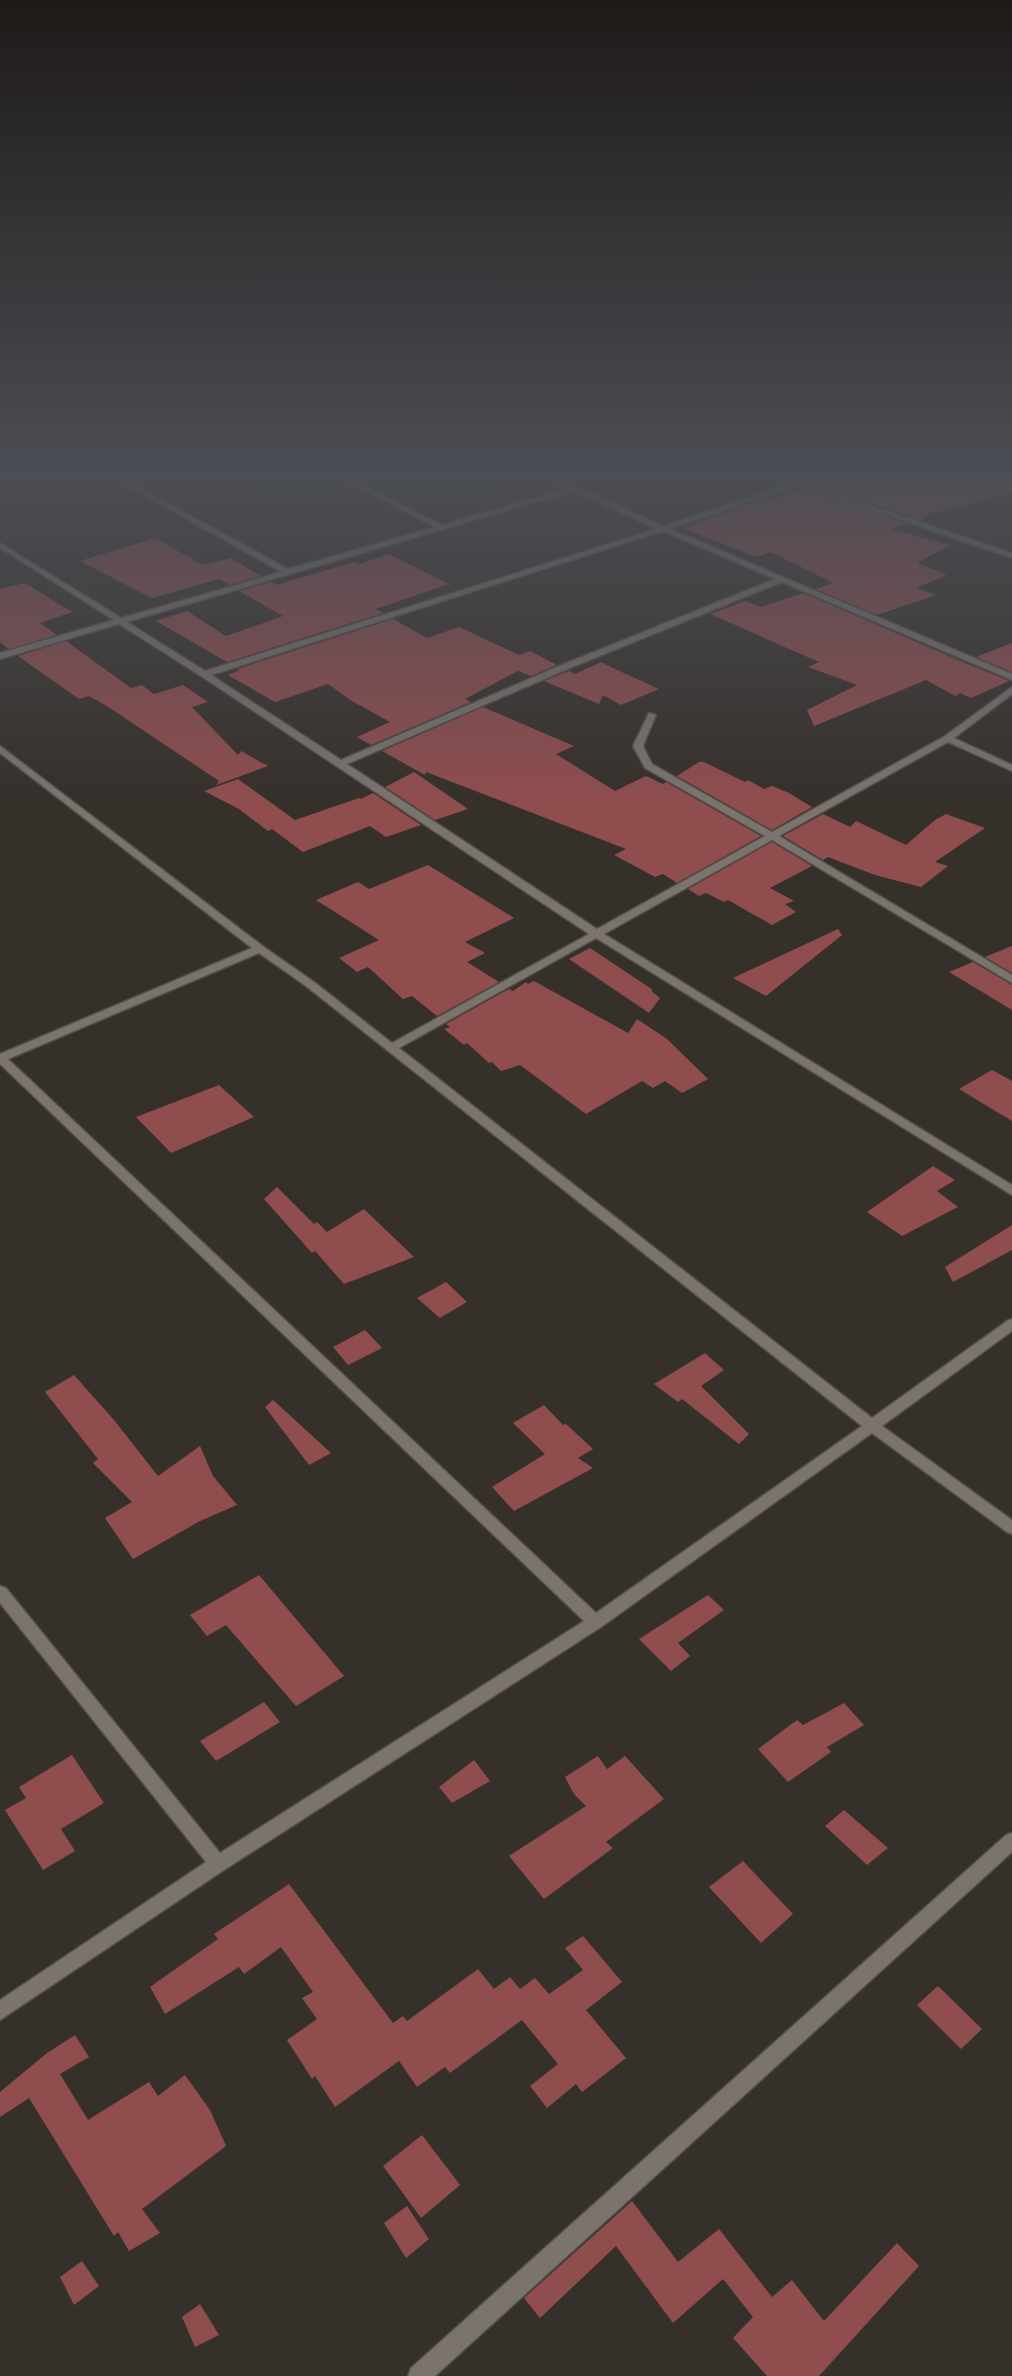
<svg xmlns="http://www.w3.org/2000/svg" width="1012" height="2376" font-family="'IBM Plex Sans',sans-serif">
  <style>
    .building { fill: #904d4e }
    .lines { fill: none; stroke-linecap: round; stroke-linejoin: round }
    .minor-casing { stroke: #534e4a; stroke-width: 3 }
    .minor { fill: #7b736e; fill-rule: evenodd }
  </style>
  <rect width="100%" height="100%" fill="#36302b"/>
  <g class="building">
    <path d="M 855,470 L 1012,470 L 1012,493 L 921,516 L 926,519 L 921,520 L 815,484 Z"/>
    <path d="M 803,488 L 908,524 L 891,529 L 950,545 L 917,563 L 947,575 L 916,588 L 936,595 L 877,615 L 816,589 L 833,583 L 771,552 L 757,557 L 682,528 L 763,499 L 773,499 Z"/>
    <path d="M 155,538 L 203,565 L 231,558 L 261,576 L 229,585 L 219,579 L 152,598 L 80,561 Z"/>
    <path d="M 389,554 L 449,584 L 376,609 L 383,613 L 227,662 L 156,621 L 187,611 L 226,636 L 283,616 L 239,591 L 271,582 L 276,585 L 354,562 L 359,564 Z"/>
    <path d="M 25,583 L 72,612 L 40,623 L 57,635 L 9,649 L 0,642 L 0,589 Z"/>
    <path d="M 803,593 L 963,662 L 1009,681 L 971,698 L 960,693 L 955,696 L 926,680 L 814,726 L 807,710 L 857,685 L 808,667 L 819,662 L 710,614 L 745,601 L 761,607 Z"/>
    <path d="M 393,619 L 427,638 L 459,627 L 519,655 L 530,651 L 557,665 L 531,676 L 518,671 L 465,699 L 471,702 L 371,745 L 357,737 L 390,722 L 352,701 L 328,684 L 275,702 L 228,675 L 240,670 L 237,669 Z"/>
    <path d="M 66,641 L 131,688 L 142,685 L 154,694 L 183,685 L 208,702 L 192,707 L 238,755 L 241,751 L 268,766 L 216,785 L 219,781 L 110,708 L 89,696 L 79,699 L 18,656 Z"/>
    <path d="M 1012,643 L 1012,672 L 976,657 Z"/>
    <path d="M 601,662 L 615,669 L 659,689 L 621,705 L 603,695 L 599,704 L 544,681 L 569,671 L 575,674 Z"/>
    <path d="M 483,707 L 574,746 L 556,754 L 615,791 L 646,776 L 663,784 L 666,782 L 761,836 L 677,883 L 663,874 L 655,877 L 614,855 L 626,849 L 426,772 L 425,775 L 382,751 Z"/>
    <path d="M 699,762 L 704,762 L 745,782 L 748,780 L 764,789 L 772,786 L 789,793 L 812,807 L 772,830 L 677,776 Z"/>
    <path d="M 414,772 L 468,809 L 435,820 L 385,787 Z"/>
    <path d="M 238,779 L 295,820 L 359,798 L 361,799 L 373,793 L 421,825 L 386,837 L 370,826 L 303,852 L 272,829 L 268,831 L 239,809 L 204,791 Z"/>
    <path d="M 823,814 L 850,827 L 856,821 L 906,845 L 935,820 L 946,814 L 985,828 L 935,862 L 948,866 L 921,887 L 875,875 L 828,857 L 823,860 L 783,836 Z"/>
    <path d="M 772,842 L 812,866 L 770,888 L 794,901 L 785,904 L 796,912 L 772,925 L 728,900 L 724,902 L 706,893 L 699,896 L 688,889 Z"/>
    <path d="M 428,865 L 514,918 L 465,942 L 485,953 L 467,962 L 499,982 L 437,1016 L 412,996 L 403,999 L 368,967 L 357,972 L 339,958 L 379,940 L 316,900 L 358,882 L 369,889 Z"/>
    <path d="M 838,929 L 842,935 L 766,996 L 733,978 Z"/>
    <path d="M 1012,946 L 1012,973 L 985,957 Z"/>
    <path d="M 590,948 L 653,990 L 651,991 L 660,998 L 649,1013 L 569,959 Z"/>
    <path d="M 973,962 L 1012,985 L 1012,1010 L 949,972 Z"/>
    <path d="M 534,981 L 628,1033 L 637,1019 L 667,1039 L 708,1079 L 682,1093 L 665,1081 L 653,1088 L 642,1081 L 586,1114 L 520,1065 L 501,1071 L 492,1062 L 489,1063 L 467,1043 L 464,1045 L 444,1029 L 450,1027 L 446,1024 L 509,989 L 513,991 L 526,982 L 528,984 Z"/>
    <path d="M 992,1070 L 1012,1081 L 1012,1121 L 959,1089 Z"/>
    <path d="M 219,1085 L 254,1117 L 171,1153 L 136,1117 Z"/>
    <path d="M 933,1166 L 955,1180 L 937,1191 L 958,1207 L 902,1236 L 867,1212 Z"/>
    <path d="M 277,1187 L 314,1224 L 317,1222 L 327,1232 L 364,1209 L 414,1257 L 344,1284 L 315,1251 L 312,1253 L 264,1199 Z"/>
    <path d="M 1012,1225 L 1012,1250 L 953,1282 L 945,1267 Z"/>
    <path d="M 446,1282 L 467,1302 L 440,1318 L 417,1298 Z"/>
    <path d="M 365,1330 L 382,1348 L 348,1365 L 333,1347 Z"/>
    <path d="M 705,1353 L 724,1370 L 701,1386 L 749,1434 L 739,1444 L 682,1399 L 678,1402 L 654,1384 Z"/>
    <path d="M 74,1375 L 114,1420 L 158,1476 L 200,1446 L 213,1476 L 237,1505 L 200,1521 L 133,1559 L 105,1518 L 132,1502 L 93,1463 L 98,1459 L 45,1392 Z"/>
    <path d="M 273,1400 L 331,1453 L 309,1465 L 265,1407 Z"/>
    <path d="M 544,1405 L 563,1425 L 566,1424 L 593,1449 L 578,1458 L 593,1468 L 514,1511 L 492,1487 L 545,1454 L 513,1423 Z"/>
    <path d="M 259,1575 L 344,1676 L 296,1706 L 226,1625 L 207,1636 L 190,1615 Z"/>
    <path d="M 708,1595 L 724,1610 L 678,1643 L 690,1656 L 671,1671 L 639,1639 Z"/>
    <path d="M 264,1702 L 280,1722 L 216,1761 L 200,1741 Z"/>
    <path d="M 844,1703 L 864,1725 L 827,1747 L 831,1752 L 788,1782 L 758,1749 L 797,1720 L 803,1725 Z"/>
    <path d="M 72,1755 L 104,1803 L 61,1829 L 75,1851 L 43,1870 L 5,1810 L 26,1798 L 19,1787 Z"/>
    <path d="M 598,1756 L 607,1769 L 625,1756 L 664,1799 L 606,1842 L 613,1848 L 544,1899 L 509,1856 L 586,1806 L 574,1794 L 565,1777 Z"/>
    <path d="M 474,1760 L 490,1781 L 452,1803 L 439,1787 Z"/>
    <path d="M 844,1810 L 888,1848 L 867,1865 L 825,1826 Z"/>
    <path d="M 743,1861 L 793,1914 L 761,1943 L 709,1887 Z"/>
    <path d="M 289,1884 L 393,2023 L 403,2016 L 407,2021 L 478,1969 L 494,1989 L 510,1977 L 520,1989 L 535,1978 L 549,1994 L 583,1970 L 565,1948 L 583,1936 L 622,1982 L 586,2010 L 626,2058 L 582,2092 L 576,2084 L 547,2108 L 530,2086 L 558,2064 L 522,2020 L 450,2073 L 445,2067 L 417,2087 L 399,2061 L 335,2107 L 315,2076 L 312,2079 L 287,2040 L 317,2019 L 302,1998 L 313,1992 L 281,1947 L 244,1974 L 239,1967 L 165,2014 L 150,1987 L 218,1939 L 214,1934 Z"/>
    <path d="M 938,1986 L 982,2029 L 961,2049 L 917,2005 Z"/>
    <path d="M 75,2035 L 89,2057 L 60,2074 L 88,2120 L 149,2082 L 158,2096 L 185,2075 L 210,2110 L 226,2146 L 142,2209 L 160,2233 L 129,2251 L 118,2232 L 114,2236 L 29,2098 L 0,2117 L 0,2092 L 47,2053 Z"/>
    <path d="M 422,2135 L 460,2185 L 421,2218 L 383,2166 Z"/>
    <path d="M 632,2201 L 678,2262 L 719,2229 L 772,2297 L 792,2280 L 824,2321 L 897,2243 L 919,2266 L 819,2376 L 767,2376 L 733,2338 L 753,2317 L 723,2279 L 673,2323 L 616,2246 L 540,2318 L 524,2298 Z"/>
    <path d="M 407,2206 L 429,2239 L 406,2258 L 384,2223 Z"/>
    <path d="M 82,2261 L 99,2286 L 74,2305 L 60,2277 Z"/>
    <path d="M 200,2304 L 219,2335 L 195,2347 L 182,2317 Z"/>
  </g>
  <g class="lines">
    <g class="minor-casing">
      <g id="minor">
        <path d="M 99,470 L 108,470 L 288,569 L 435,527 L 323,470 L 332,470 L 442,525 L 568,488 L 532,470 L 542,470 L 663,526 L 792,483 L 759,470 C 773,470 784,478 798,480 C 805,481 827,470 840,470 L 806,483 L 1012,553 L 1012,558 L 799,485 L 670,529 L 1012,674 L 1012,680 L 782,582 L 570,668 L 347,764 L 597,929 L 765,836 L 645,768 L 633,746 L 649,713 L 656,715 L 643,746 L 652,764 L 772,832 L 945,736 L 1012,687 L 1012,694 L 954,738 L 1012,765 L 1012,771 L 948,742 L 779,836 L 1012,975 L 1012,983 L 772,840 L 604,934 L 1012,1185 L 1012,1195 L 596,938 L 399,1048 L 872,1418 L 1007,1321 L 1012,1319 L 1012,1331 L 882,1426 L 1012,1520 L 1012,1534 L 1007,1532 L 872,1433 L 601,1627 L 224,1870 L 0,2020 L 0,2000 L 206,1862 L 0,1603 L 0,1586 L 6,1588 L 220,1853 L 584,1621 L 0,1064 L 0,1054 L 252,948 L 0,753 L 0,746 L 264,947 L 314,982 L 392,1043 L 589,934 L 201,676 L 119,624 L 0,659 L 0,653 L 114,620 L 0,548 L 0,543 L 121,618 L 281,572 ZM 574,491 L 656,529 L 205,671 L 127,622 ZM 663,531 L 775,579 L 564,664 L 341,760 L 211,675 ZM 259,953 L 306,986 L 862,1426 L 596,1613 L 8,1059 Z"/>
        <path d="M 1012,1833 L 1012,1852 L 435,2376 L 408,2376 L 411,2368 L 1006,1835 Z"/>
      </g>
    </g>
    <use href="#minor" class="minor"/>
  </g>
  <linearGradient id="sky" x2="0" y2="1"><stop stop-color="#1e1a18"/><stop offset="0.59" stop-color="#4c4e55"/><stop offset="1" stop-color="#4c4e55" stop-opacity="0"/></linearGradient>
  <rect width="1012" height="803" fill="url(#sky)"/>
</svg>
